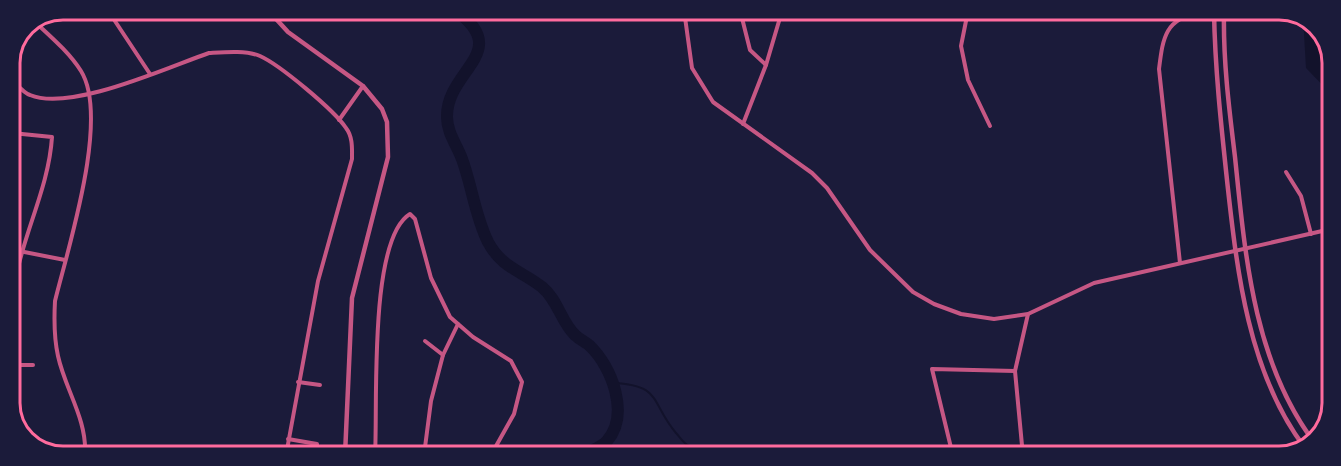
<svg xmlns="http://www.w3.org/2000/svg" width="1341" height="466" font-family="'DM Sans',sans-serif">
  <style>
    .water { fill: #12122b }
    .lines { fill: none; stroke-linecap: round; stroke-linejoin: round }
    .stream { stroke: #12122b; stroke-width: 2 }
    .river { stroke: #12122b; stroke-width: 12 }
    .minor { stroke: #c65784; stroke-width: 4 }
    .tertiary { stroke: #c65784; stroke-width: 4.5 }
    .rim { fill: none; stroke: #ff6b9d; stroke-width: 3 }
  </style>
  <rect width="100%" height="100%" fill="#1b1b3a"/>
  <path class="water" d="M 1303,17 C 1335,39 1332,60 1332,95 L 1306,68 Z"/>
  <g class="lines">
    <path class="stream" d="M 613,383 C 662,385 650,402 676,433 C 680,437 683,443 689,446 C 700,451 725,451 739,456"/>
    <path class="river" d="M 455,10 C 514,52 446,70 447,117 C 447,133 457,145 462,159 C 472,186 475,216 488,242 C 502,268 520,270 542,287 C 558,300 561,322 575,335 C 580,340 586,342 590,346 C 612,367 630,415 607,441 C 601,448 591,450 584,455"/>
    <g class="minor">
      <path d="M 107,9 L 150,74"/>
      <path d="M 684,10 L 692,68 L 713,102 L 812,173 L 827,188 L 870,250 L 913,292 L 934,304 L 961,314 L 994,319 L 1028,314 L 1094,283 L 1331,229"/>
      <path d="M 740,10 L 750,50 L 766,65"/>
      <path d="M 968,11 L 961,46 L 968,80 L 990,126"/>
      <path d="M 34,21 C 50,36 69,52 81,71 C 110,118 68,248 55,301 C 54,319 54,338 58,356 C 65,389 87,419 85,454"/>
      <path d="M 9,77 C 15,82 23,93 30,95 C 71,112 168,67 209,53 C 225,52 246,50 260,56 C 280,65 334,110 346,128 C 353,137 352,149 352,159 L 318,281 L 286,455"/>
      <path d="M 339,120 L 363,86"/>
      <path d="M 743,124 L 766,65 L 782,11"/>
      <path d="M 9,127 L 17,154 L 9,185"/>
      <path d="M 1286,172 L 1301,196 L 1311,234"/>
      <path d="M 9,249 L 65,260"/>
      <path d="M 1180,263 L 1159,69 C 1163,37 1165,19 1200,12"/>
      <path d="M 425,341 L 443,355"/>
      <path d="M 10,365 C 10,333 10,302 17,272 C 27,226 49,184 52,137 L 12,133"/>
      <path d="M 10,365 L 33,365"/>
      <path d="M 298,382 L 320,385"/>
      <path d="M 288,439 L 317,444"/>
      <path d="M 375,455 C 378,408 368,239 410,214 L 415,219 L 431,278 L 450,317 L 473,337 L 511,361 L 522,382 L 514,414 L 491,455"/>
      <path d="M 424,455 L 431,401 L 443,355 L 458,324"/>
      <path d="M 953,456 L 932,369 L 1015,371"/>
      <path d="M 1023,456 L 1015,371 L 1028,314"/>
    </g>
    <g class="tertiary">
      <path d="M 267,9 L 288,32 L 363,86 L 382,109 L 387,122 L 388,157 L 352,298 L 345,455"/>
      <path d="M 1214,12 C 1215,68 1221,124 1227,180 C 1237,271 1248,373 1305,448"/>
      <path d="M 1224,12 C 1223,60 1229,108 1235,157 C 1245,253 1253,361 1314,442"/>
    </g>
  </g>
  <path d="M0 0H1341V466H0ZM63 20H1279A43 43 0 0 1 1322 63V403A43 43 0 0 1 1279 446H63A43 43 0 0 1 20 403V63A43 43 0 0 1 63 20Z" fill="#1b1b3a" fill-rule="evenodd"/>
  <path class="rim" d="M63 20H1279A43 43 0 0 1 1322 63V403A43 43 0 0 1 1279 446H63A43 43 0 0 1 20 403V63A43 43 0 0 1 63 20Z"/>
</svg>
